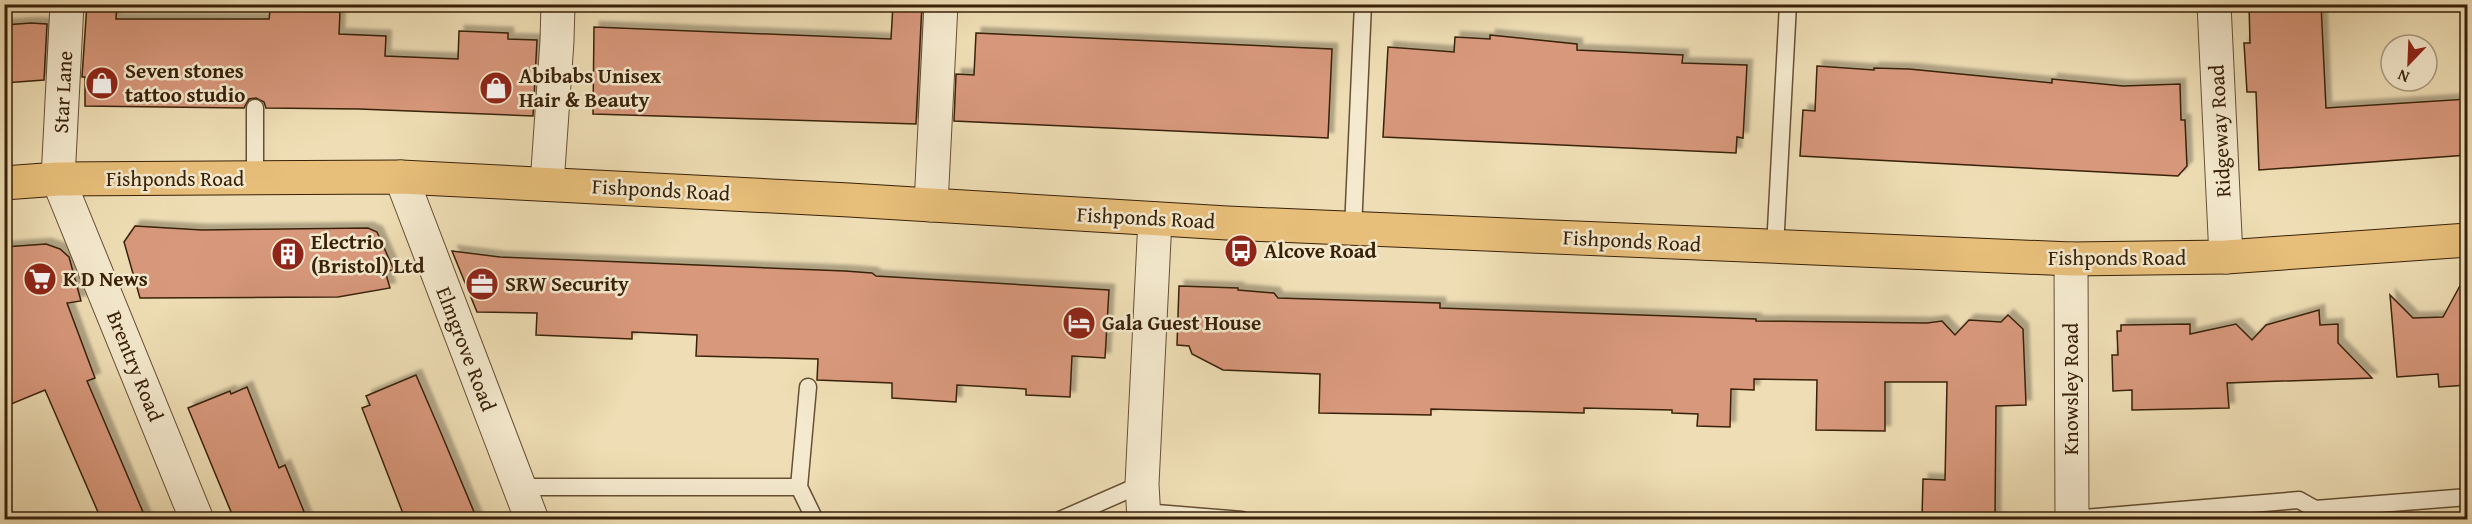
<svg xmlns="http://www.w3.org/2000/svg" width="2472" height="524" font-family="'Gentium Book Plus',serif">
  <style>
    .building { fill: #d8987c; stroke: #392108; stroke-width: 1.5; filter: url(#shadow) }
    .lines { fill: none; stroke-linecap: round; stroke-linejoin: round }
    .lane-casing { stroke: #665033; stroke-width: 19 }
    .street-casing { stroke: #665033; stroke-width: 35 }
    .primary-casing { stroke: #392108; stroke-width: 35 }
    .lane { stroke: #f5eacf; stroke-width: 16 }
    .street { stroke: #f5eacf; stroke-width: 33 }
    .primary { stroke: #e8bf7a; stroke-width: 33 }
    .labels { text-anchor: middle; stroke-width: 5; stroke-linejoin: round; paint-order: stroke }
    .poi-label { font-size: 21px; font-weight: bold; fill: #392108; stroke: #f5eacf; text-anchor: start }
    .street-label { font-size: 21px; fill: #392108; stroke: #f5eacf }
  </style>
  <defs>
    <filter id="shadow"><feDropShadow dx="5.5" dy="-5.5" stdDeviation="1.5" flood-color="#0004"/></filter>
  </defs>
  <rect width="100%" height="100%" fill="#efdeb5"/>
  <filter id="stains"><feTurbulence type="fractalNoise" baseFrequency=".00333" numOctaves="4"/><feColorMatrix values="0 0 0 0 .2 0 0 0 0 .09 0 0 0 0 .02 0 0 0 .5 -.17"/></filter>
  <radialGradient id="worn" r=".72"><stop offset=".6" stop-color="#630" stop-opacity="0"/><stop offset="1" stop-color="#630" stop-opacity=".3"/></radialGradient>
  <g class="building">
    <path d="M 87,4 L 117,4 L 116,19 L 269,19 L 270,11 L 340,12 L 339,34 L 386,36 L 385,56 L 458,59 L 459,31 L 508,33 L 508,39 L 537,40 L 533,116 L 359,109 L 266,108 L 264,102 L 256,98 L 249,99 L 244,108 L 85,106 L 85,77 L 82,77 Z"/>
    <path d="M 893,4 L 922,4 L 916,124 L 593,114 L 594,27 L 891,39 Z"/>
    <path d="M 2249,4 L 2321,4 L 2326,108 L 2468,99 L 2468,155 L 2259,170 L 2256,92 L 2247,92 L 2244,43 L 2250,43 Z"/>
    <path d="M 31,23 L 47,24 L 44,80 L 4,83 L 4,25 Z"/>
    <path d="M 976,33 L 1332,49 L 1328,138 L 954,121 L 956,74 L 974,75 Z"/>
    <path d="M 1490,35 L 1577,44 L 1577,50 L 1683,55 L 1682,63 L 1747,65 L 1743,138 L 1737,137 L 1736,153 L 1383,137 L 1388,47 L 1454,52 L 1455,37 L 1490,39 Z"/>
    <path d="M 1817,66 L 1874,70 L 1874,68 L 1909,69 L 2052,83 L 2052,79 L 2123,86 L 2180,84 L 2181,120 L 2185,120 L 2187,166 L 2178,176 L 1800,156 L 1803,110 L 1815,111 Z"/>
    <path d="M 135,226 L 202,230 L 368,228 L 377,232 L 394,270 L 385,271 L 390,288 L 338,297 L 140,298 L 124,242 Z"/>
    <path d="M 46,244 L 60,249 L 69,257 L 81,301 L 67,303 L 95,378 L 87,381 L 146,519 L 101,519 L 45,390 L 4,407 L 4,372 L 9,371 L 4,318 L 4,247 Z"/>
    <path d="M 452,251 L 500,257 L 845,271 L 872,273 L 876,276 L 1109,290 L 1105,358 L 1072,356 L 1070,397 L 1026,395 L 1026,389 L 957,385 L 956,402 L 892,398 L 892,383 L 817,380 L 818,359 L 696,356 L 697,335 L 632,332 L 632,339 L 536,335 L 537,313 L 477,312 Z"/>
    <path d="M 2468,271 L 2468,385 L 2439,387 L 2438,374 L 2397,377 L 2390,295 L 2413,318 L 2443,317 Z"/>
    <path d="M 1179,286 L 1238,288 L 1238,290 L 1274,293 L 1278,298 L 1440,303 L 1440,308 L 1756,319 L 1756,321 L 1927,323 L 1942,321 L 1955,335 L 1969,320 L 2001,322 L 2008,315 L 2023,329 L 2026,405 L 1996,406 L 1995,518 L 1922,517 L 1923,479 L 1945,480 L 1947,382 L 1885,382 L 1885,431 L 1816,430 L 1817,380 L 1754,379 L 1754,390 L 1731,389 L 1730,427 L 1697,426 L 1698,414 L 1672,413 L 1672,410 L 1584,408 L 1584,413 L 1431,409 L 1431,415 L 1319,413 L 1320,374 L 1223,370 L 1192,354 L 1189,346 L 1177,345 Z"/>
    <path d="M 2319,310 L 2320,325 L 2338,324 L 2338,343 L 2372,378 L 2227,383 L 2229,408 L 2132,410 L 2132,390 L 2113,391 L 2112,355 L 2118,355 L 2117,331 L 2121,331 L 2121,325 L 2190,324 L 2190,334 L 2236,324 L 2252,340 L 2266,325 Z"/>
    <path d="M 416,375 L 441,433 L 477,519 L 406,519 L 402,511 L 362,408 L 370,405 L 366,396 Z"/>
    <path d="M 247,387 L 279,468 L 285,465 L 307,519 L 234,519 L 188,408 L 230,391 L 231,394 Z"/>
  </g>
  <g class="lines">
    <g class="lane-casing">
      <g id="lane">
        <path d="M 255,178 L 255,108"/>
        <path d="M 1353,229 L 1363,4"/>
        <path d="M 1775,248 L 1788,4"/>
        <path d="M 808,387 L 799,487 L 815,520"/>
        <path d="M 519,487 L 799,487"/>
        <path d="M 1144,512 L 1242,520"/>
        <path d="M 2072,519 L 2299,500 L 2315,509 L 2468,497"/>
        <path d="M 1060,520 L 1142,484"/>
      </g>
    </g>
    <g class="street-casing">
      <g id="street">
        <path d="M 67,4 L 58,179 L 197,520"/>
        <path d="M 2214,4 L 2226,257"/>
        <path d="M 401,177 L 532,520"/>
        <path d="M 547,184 L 557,41 L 558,4"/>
        <path d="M 931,205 L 941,4"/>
        <path d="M 2071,259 L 2072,520"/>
        <path d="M 1144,520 L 1142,484 L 1155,219"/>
      </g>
    </g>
    <g class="primary-casing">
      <path id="primary" d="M 4,183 L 58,179 L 401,177 L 849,200 L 1227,223 L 2071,259 L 2226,257 L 2468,240"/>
    </g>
    <use href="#lane" class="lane"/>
    <use href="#street" class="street"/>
    <use href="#primary" class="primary"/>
  </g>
  <defs>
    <g id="shop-disc" transform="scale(1.725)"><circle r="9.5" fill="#8f2418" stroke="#f5eacf"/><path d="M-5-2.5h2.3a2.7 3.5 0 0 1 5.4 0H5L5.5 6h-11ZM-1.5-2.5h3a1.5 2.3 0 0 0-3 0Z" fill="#fff"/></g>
    <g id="bus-disc" transform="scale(1.725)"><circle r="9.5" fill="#8f2418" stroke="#f5eacf"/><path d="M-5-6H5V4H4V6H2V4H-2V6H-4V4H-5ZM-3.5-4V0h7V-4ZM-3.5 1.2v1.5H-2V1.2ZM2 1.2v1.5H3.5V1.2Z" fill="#fff"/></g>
    <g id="building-disc" transform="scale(1.725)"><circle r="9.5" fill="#8f2418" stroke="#f5eacf"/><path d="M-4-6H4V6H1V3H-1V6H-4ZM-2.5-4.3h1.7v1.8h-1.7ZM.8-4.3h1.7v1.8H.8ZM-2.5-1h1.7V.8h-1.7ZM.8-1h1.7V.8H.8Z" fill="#fff"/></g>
    <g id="supermarket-disc" transform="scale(1.725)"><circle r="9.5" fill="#8f2418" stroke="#f5eacf"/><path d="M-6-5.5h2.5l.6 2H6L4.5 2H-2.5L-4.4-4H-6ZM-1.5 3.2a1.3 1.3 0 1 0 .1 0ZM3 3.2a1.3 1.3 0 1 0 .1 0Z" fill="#fff"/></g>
    <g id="office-disc" transform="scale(1.725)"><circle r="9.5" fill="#8f2418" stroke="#f5eacf"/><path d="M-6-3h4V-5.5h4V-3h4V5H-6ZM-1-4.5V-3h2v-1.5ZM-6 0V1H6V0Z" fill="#fff"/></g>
    <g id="hotel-disc" transform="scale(1.725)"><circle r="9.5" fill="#8f2418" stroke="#f5eacf"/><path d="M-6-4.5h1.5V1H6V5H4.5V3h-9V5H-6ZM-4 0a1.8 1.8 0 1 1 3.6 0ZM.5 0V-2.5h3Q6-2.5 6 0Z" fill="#fff"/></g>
  </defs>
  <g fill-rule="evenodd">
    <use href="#shop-disc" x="102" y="83"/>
    <use href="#shop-disc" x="496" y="88"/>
    <use href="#bus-disc" x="1241" y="251"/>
    <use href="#building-disc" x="288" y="254"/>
    <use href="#supermarket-disc" x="40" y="279"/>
    <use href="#office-disc" x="482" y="284"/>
    <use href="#hotel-disc" x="1079" y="323"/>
  </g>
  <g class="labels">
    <g class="poi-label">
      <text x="125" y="78">Seven stones<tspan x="125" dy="24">tattoo studio</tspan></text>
      <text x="519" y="83">Abibabs Unisex<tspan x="519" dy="24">Hair &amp; Beauty</tspan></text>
      <text x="311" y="249">Electrio<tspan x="311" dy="24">(Bristol) Ltd</tspan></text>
      <text x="1264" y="258">Alcove Road</text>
      <text x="63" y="286">K D News</text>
      <text x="505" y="291">SRW Security</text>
      <text x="1102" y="330">Gala Guest House</text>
    </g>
    <g class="street-label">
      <text transform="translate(63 92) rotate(-87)" y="7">Star Lane</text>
      <text transform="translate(2220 131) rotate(-93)" y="7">Ridgeway Road</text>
      <text x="175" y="186">Fishponds Road</text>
      <text transform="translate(661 190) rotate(3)" y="7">Fishponds Road</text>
      <text transform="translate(1146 218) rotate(3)" y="7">Fishponds Road</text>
      <text transform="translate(1632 241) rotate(3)" y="7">Fishponds Road</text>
      <text x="2117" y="265">Fishponds Road</text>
      <text transform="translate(466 349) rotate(69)" y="7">Elmgrove Road</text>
      <text transform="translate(135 366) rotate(68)" y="7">Brentry Road</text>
      <text transform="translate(2071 389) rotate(-90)" y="7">Knowsley Road</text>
    </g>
  </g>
  <rect width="2472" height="524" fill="none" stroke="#efdeb5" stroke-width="24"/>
  <rect x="6" y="6" width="2460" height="512" fill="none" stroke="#392108" stroke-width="3"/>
  <rect x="12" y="12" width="2448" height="500" fill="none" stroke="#392108" stroke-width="1.5"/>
  <g transform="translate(2409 63) rotate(203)"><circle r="28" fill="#f5eacf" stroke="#aa9a7f" stroke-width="1.5"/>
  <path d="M0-4.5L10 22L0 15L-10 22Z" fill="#8f2418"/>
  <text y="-9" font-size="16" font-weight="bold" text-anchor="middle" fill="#392108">N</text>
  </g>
  <rect width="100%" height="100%" filter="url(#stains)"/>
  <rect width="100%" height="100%" fill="url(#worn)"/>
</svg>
